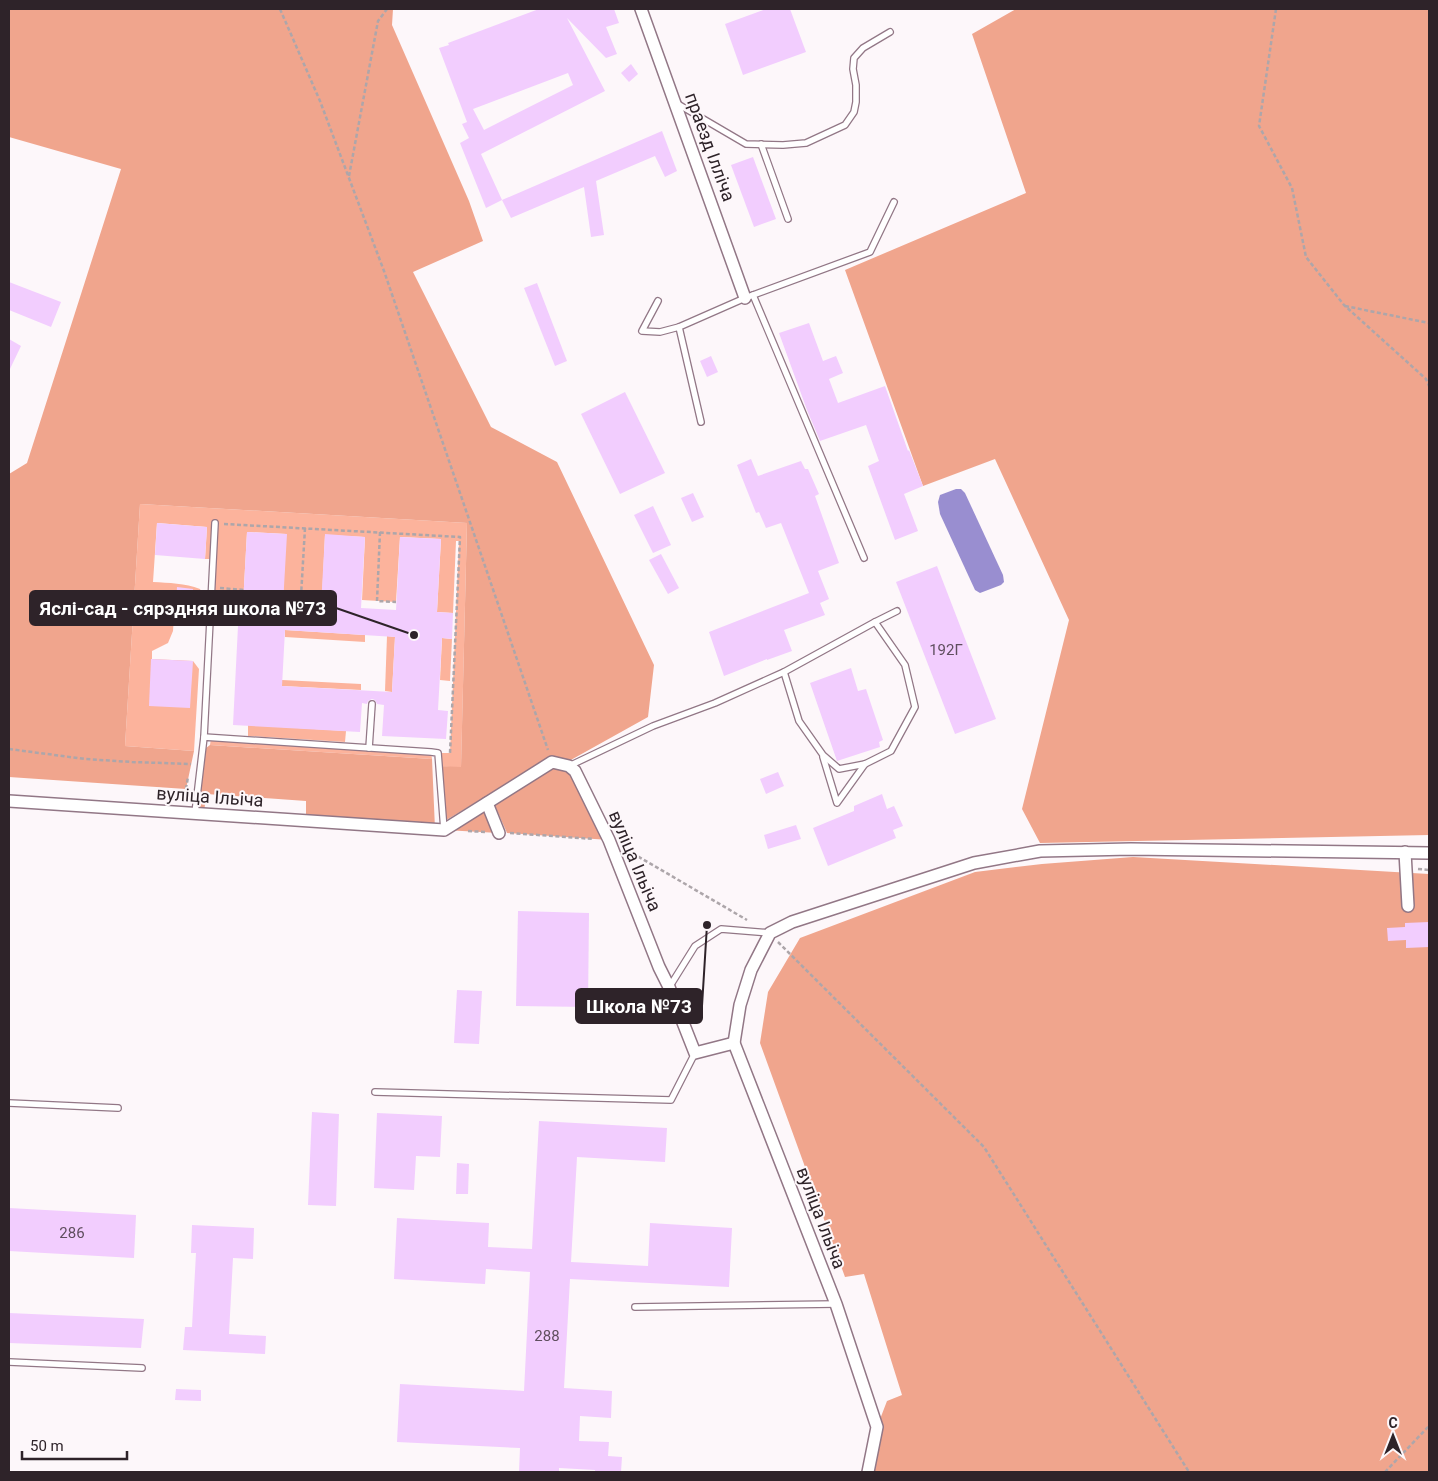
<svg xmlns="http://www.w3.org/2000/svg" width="1438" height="1481" font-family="Roboto,sans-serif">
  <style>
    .green { fill: #fcb39c }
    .forest { fill: #f0a58d }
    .water { fill: #998ed0 }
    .building { fill: #f2cdfe; fill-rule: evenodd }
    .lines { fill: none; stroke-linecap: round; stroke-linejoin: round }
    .service-casing { stroke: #927786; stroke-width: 8 }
    .minor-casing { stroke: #927786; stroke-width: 14 }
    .path { stroke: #ada6aa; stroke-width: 2.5; stroke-dasharray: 4 2.5; stroke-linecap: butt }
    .service { stroke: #fff; stroke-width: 5.5 }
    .minor { stroke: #fff; stroke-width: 11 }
    .labels { text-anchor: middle; stroke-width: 4; stroke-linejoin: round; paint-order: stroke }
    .number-label { font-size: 15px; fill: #5f4e5e }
    .street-label { font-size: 18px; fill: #2e2329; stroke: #fdf7fa }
    .leader { fill: none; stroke: #2e2329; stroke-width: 2 }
    .callout-dot { fill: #2e2329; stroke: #fdf7fa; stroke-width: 2 }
    .callout { fill: #2e2329; stroke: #2e2329; stroke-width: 2 }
    .callout-label { font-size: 19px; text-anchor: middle; font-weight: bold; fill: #fff }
  </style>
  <rect width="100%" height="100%" fill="#fdf7fa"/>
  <g class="green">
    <path d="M 140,504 L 467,523 L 461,768 L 439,766 L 438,753 L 450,753 L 459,541 L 456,541 L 453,613 L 437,612 L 441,539 L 400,537 L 396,602 L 362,600 L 365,537 L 325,535 L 322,598 L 283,595 L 286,534 L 247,532 L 243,604 L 211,602 L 213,559 L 205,559 L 207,527 L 157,523 L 153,582 C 169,583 185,583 200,589 C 215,618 198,618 174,617 L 173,631 L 168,643 L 152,651 L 152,659 L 193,661 L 199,669 L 194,751 L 125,746 Z"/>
    <path d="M 285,630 L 365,635 L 365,642 L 285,637 Z"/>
    <path d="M 387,636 L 395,637 L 392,692 L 385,691 Z"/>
    <path d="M 442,638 L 452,639 L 450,681 L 440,680 Z"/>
    <path d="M 282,680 L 361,684 L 361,690 L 282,686 Z"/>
    <path d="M 248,725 L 346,731 L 345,742 L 248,736 Z"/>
    <path d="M 211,738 L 431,752 L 432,759 L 210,745 Z"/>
  </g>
  <g class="forest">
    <path d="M 9,9 L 393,9 L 392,25 L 469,201 L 483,241 L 413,272 L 491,427 L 557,462 L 654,665 L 648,717 L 569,761 L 550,758 L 443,822 L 439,766 L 461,767 L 467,523 L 140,504 L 125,746 L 194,751 L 186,789 L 9,777 L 9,474 L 27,463 L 121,169 L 9,137 Z"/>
    <path d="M 1016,9 L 1429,9 L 1429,835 L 1040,843 L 1022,809 L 1069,620 L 995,459 L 923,486 L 845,270 L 1026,193 L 972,34 Z"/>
    <path d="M 210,745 L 432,759 L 435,829 L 306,821 L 306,801 L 206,794 L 204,814 L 195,814 L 202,751 Z"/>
    <path d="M 552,762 L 569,766 L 609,840 L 507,833 L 492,799 Z"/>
    <path d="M 483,809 L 499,833 L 444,830 Z"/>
    <path d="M 1133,857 L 1429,874 L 1429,1472 L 868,1472 L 877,1427 L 887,1401 L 902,1395 L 864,1274 L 845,1277 L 760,1043 L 768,992 L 800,938 L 975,872 L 1042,864 Z"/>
  </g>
  <path class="water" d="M 956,489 L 961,489 L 965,493 L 1003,575 L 1004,582 L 1001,585 L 980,593 L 975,590 L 940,514 L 938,502 L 940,495 Z"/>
  <g class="building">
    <path d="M 539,9 L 614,9 L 619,23 L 606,27 L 617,54 L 606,58 L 567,18 L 605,91 L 481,154 L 502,200 L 486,208 L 460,143 L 469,138 L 462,124 L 467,122 L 439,48 L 449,45 L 448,43 ZM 568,73 L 573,85 L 484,130 L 473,109 Z"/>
    <path d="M 766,9 L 790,9 L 806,52 L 743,75 L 725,24 Z"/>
    <path d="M 631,64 L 638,74 L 629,82 L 621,73 Z"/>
    <path d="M 662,131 L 677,171 L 665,177 L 655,156 L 596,181 L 604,235 L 591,237 L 584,187 L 511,218 L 502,200 Z"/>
    <path d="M 753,157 L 776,219 L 754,227 L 731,165 Z"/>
    <path d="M 9,282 L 61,302 L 51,327 L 9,310 Z"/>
    <path d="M 537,283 L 567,361 L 555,366 L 524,288 Z"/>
    <path d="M 809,323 L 823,361 L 836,356 L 843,373 L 829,379 L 838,403 L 885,386 L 908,451 L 909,450 L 923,486 L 904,494 L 918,531 L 895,540 L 868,466 L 879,461 L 866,425 L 820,441 L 807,410 L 779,333 Z"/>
    <path d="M 9,339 L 21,346 L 9,371 Z"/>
    <path d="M 711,356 L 718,372 L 707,377 L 700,361 Z"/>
    <path d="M 625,392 L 665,473 L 620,494 L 581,414 Z"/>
    <path d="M 751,459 L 758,476 L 801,461 L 805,469 L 808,469 L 819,494 L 815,496 L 839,563 L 818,571 L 829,599 L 820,603 L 825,615 L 784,630 L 792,651 L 767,660 L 767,659 L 724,676 L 709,632 L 809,593 L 781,523 L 766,528 L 759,512 L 756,513 L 737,465 Z"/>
    <path d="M 693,493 L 704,517 L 692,522 L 681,498 Z"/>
    <path d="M 653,506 L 671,545 L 653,553 L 634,515 Z"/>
    <path d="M 157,523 L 207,527 L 205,559 L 155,555 Z"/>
    <path d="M 247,532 L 287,534 L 283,604 L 321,606 L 325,534 L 365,537 L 361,608 L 396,610 L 400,537 L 441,539 L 437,612 L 453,613 L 452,639 L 442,638 L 438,710 L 448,711 L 446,739 L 382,736 L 384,705 L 377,704 L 375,700 L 372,699 L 368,701 L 367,704 L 362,703 L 360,732 L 233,725 L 238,626 L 231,626 L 232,604 L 243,604 ZM 285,630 L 395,637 L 392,692 L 282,686 Z"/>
    <path d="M 661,554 L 679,588 L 668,594 L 649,560 Z"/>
    <path d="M 937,566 L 996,719 L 955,734 L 896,582 Z"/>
    <path d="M 177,587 L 193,589 L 192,605 L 176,603 Z"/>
    <path d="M 151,659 L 193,661 L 190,708 L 149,706 Z"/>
    <path d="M 851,668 L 858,691 L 866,689 L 883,740 L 879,742 L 880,747 L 837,761 L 810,683 Z"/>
    <path d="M 778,772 L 784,786 L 766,794 L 760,779 Z"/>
    <path d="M 882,794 L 887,809 L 894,806 L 903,826 L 893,830 L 896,838 L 828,866 L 813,828 L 854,811 L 854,806 Z"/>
    <path d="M 796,825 L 801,839 L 768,849 L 764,835 Z"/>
    <path d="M 518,911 L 589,913 L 588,1007 L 516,1006 Z"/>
    <path d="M 1429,922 L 1429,947 L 1406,948 L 1406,940 L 1388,941 L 1387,928 L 1405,927 L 1405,923 Z"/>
    <path d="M 457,990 L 482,991 L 479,1044 L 454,1043 Z"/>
    <path d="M 312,1112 L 339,1114 L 336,1206 L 308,1205 Z"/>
    <path d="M 377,1113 L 442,1116 L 440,1157 L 416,1156 L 414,1190 L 374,1188 Z"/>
    <path d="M 539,1121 L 667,1128 L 665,1162 L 577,1157 L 571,1262 L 648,1266 L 650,1223 L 732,1228 L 729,1287 L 570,1279 L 564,1388 L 612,1391 L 611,1418 L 580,1416 L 579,1441 L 609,1442 L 608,1456 L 622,1457 L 621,1472 L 595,1472 L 595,1470 L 559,1468 L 559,1472 L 519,1472 L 520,1448 L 397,1442 L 400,1384 L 524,1391 L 530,1272 L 486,1269 L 485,1284 L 394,1279 L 397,1218 L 489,1223 L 488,1247 L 532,1249 Z"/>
    <path d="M 457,1163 L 469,1164 L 468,1194 L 456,1194 Z"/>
    <path d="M 9,1208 L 136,1215 L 134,1258 L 9,1251 Z"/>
    <path d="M 192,1225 L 254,1228 L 253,1259 L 233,1258 L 229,1334 L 266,1336 L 265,1354 L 183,1350 L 185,1327 L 192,1327 L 196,1253 L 191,1253 Z"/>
    <path d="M 9,1313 L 144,1319 L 141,1348 L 9,1343 Z"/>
    <path d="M 176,1389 L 201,1390 L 201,1401 L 175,1400 Z"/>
  </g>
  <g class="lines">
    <g class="service-casing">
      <g id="service">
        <path d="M 676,103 L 746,144 L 783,145 L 806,143 L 845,125 L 854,112 L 856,102 L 856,85 L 853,69 L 854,58 L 863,48 L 890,32"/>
        <path d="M 761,144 L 788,219"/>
        <path d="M 753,295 L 864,558"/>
        <path d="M 658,301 L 642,331 L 660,332 L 679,327"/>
        <path d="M 701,422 L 679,327 L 745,298 L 870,252 L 894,202"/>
        <path d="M 784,672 L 799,721 L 823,755 L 839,769 L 865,764 L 891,751 L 915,707 L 905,665 L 875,622"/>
        <path d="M 204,737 L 215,523"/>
        <path d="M 369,748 L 372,704"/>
        <path d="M 823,757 L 837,803 L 865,764"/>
        <path d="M 569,766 L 653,726 L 715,703 L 784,672 L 875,622 L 897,611"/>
        <path d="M 195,813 L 204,737 L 431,752 L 438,753 L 444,830"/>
        <path d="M 670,986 L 695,946 L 721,929 L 770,933"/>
        <path d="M 375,1092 L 671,1100 L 695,1053"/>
        <path d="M 9,1103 L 118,1108"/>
        <path d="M 635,1307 L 836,1304"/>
        <path d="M 9,1362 L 142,1368"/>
      </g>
    </g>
    <g class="minor-casing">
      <g id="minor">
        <path d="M 641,9 L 745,298"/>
        <path d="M 9,801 L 444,830 L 552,762 L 569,766 L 575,771 L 609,840 L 659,967 L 669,987 L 695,1053 L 734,1043 L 836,1304 L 877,1427 L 868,1472"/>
        <path d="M 487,803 L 499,833"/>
        <path d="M 1405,852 L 1408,906"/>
        <path d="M 734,1043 L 740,1005 L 751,970 L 770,933 L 792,922 L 974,863 L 1040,851 L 1131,849 L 1429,853"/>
      </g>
    </g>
    <g class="path">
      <path d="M 280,9 L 320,101 L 384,271 L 548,750"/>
      <path d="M 1276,9 L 1259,126 L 1292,188 L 1306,257 L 1344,305 L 1426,379 L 1429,386"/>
      <path d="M 349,176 L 378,21 L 387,9"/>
      <path d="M 1345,306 L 1429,323"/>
      <path d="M 224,524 L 460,537 L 450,753 L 448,753"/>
      <path d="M 305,528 L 301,596 L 322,598"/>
      <path d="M 380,532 L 377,601 L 396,602"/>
      <path d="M 220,588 L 244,590"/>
      <path d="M 9,749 L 85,759 L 132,762 L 191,764"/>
      <path d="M 186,789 L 188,777"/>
      <path d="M 468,831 L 485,832"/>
      <path d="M 510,833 L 594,839"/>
      <path d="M 627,850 L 747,920"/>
      <path d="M 1418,869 L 1429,870"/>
      <path d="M 778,942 L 984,1147 L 1189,1472"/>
      <path d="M 1385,1472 L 1429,1426"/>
    </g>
    <use href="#service" class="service"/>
    <use href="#minor" class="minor"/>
  </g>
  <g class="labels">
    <g class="number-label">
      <text x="946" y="655">192Г</text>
      <text x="72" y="1238">286</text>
      <text x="547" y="1341">288</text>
    </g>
    <g class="street-label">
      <text transform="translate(710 147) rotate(70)" y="6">праезд Ілліча</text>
      <text transform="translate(210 797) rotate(4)" y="6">вуліца Ільіча</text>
      <text transform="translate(635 861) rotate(67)" y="6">вуліца Ільіча</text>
      <text transform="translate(821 1218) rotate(69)" y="6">вуліца Ільіча</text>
    </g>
  </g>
  <path class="leader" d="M414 635L336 608M707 925L702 1006"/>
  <g class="callout-dot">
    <circle cx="414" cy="635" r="5"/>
    <circle cx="707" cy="925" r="5"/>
  </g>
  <g class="callout">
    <rect x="30" y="591" width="306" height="34" rx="5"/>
    <rect x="576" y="989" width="126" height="34" rx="5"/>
  </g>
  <g class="callout-label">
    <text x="183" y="615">Яслі-сад - сярэдняя школа №73</text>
    <text x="639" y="1013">Школа №73</text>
  </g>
  <rect width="1438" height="1481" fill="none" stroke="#2e2329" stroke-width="20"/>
  <g transform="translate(1393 1436)" stroke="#fdf7fa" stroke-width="4" paint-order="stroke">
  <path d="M0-4L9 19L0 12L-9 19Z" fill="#2e2329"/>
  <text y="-8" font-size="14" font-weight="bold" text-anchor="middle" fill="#2e2329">С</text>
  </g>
  <path d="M22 1451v8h105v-8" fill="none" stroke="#2e2329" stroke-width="2.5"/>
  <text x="30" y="1451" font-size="15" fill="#2e2329" stroke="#fdf7fa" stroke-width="4" paint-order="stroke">50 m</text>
</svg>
